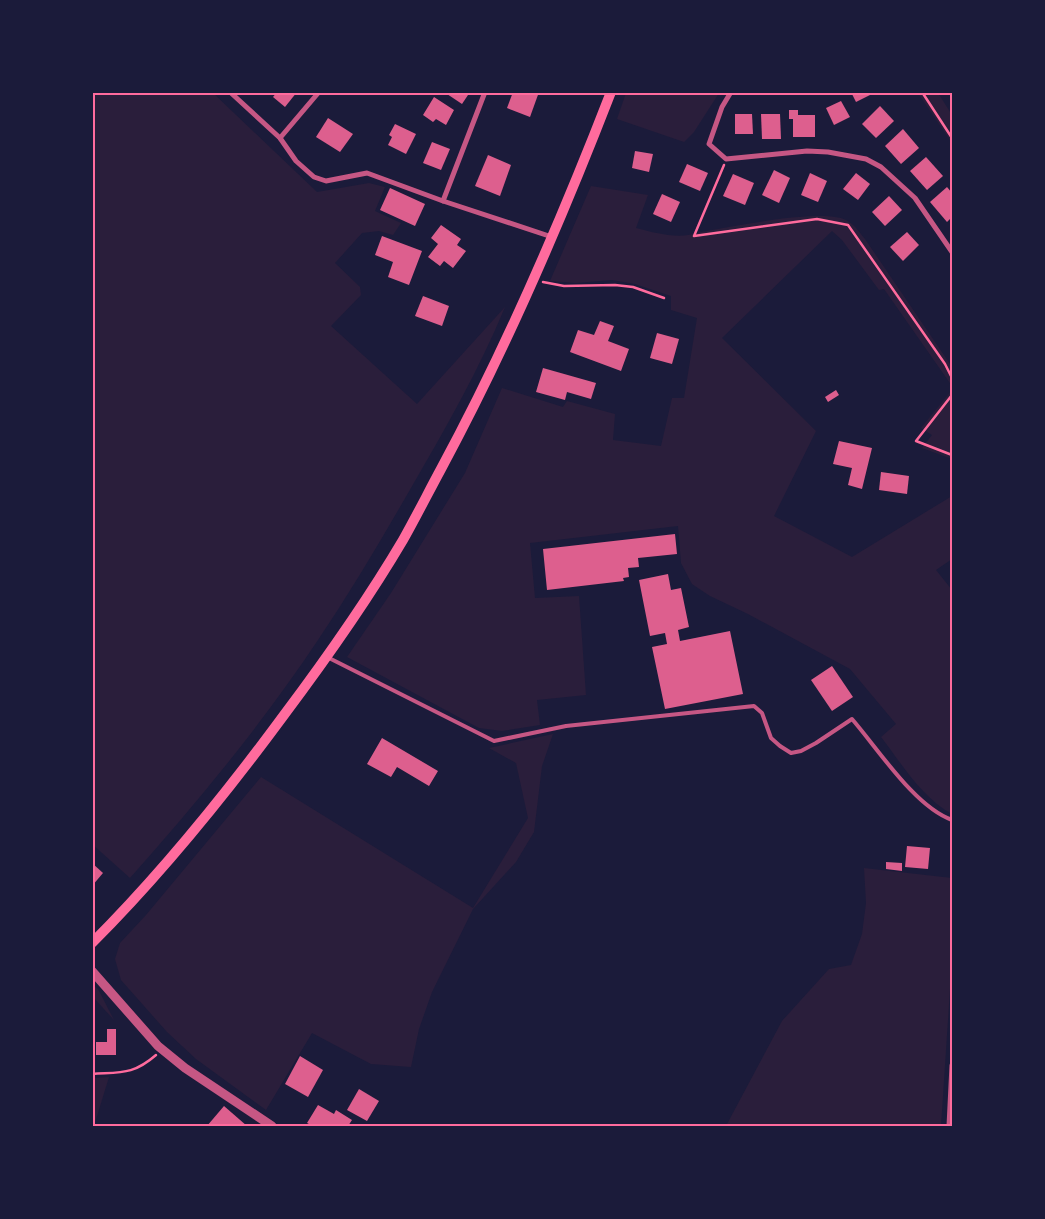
<svg xmlns="http://www.w3.org/2000/svg" width="1045" height="1219" font-family="'Public Sans',sans-serif">
  <style>
    .green { fill: #2a1e3b }
    .building { fill: #dd5f8e }
    .lines { fill: none; stroke-linecap: round; stroke-linejoin: round }
    .path { stroke: #ff6b9d; stroke-width: 2.5 }
    .service { stroke: #c65784; stroke-width: 4 }
    .minor { stroke: #c65784; stroke-width: 5 }
    .tertiary { stroke: #c65784; stroke-width: 9 }
    .secondary { stroke: #ff6b9d; stroke-width: 10 }
    .neatline { fill: none; stroke: #ff6b9d; stroke-width: 2 }
  </style>
  <rect width="100%" height="100%" fill="#1b1b3a"/>
  <g class="green">
    <path d="M 92,93 L 213,93 L 317,192 L 369,183 L 385,187 L 375,211 L 401,223 L 393,235 L 379,231 L 362,233 L 335,263 L 360,287 L 361,295 L 331,326 L 417,404 L 505,307 C 479,370 445,429 411,488 C 381,540 351,591 318,640 C 262,724 197,803 130,878 L 92,844 Z"/>
    <path d="M 626,93 L 626,92 L 719,93 L 694,132 L 684,142 L 617,119 Z"/>
    <path d="M 918,93 L 938,93 L 952,115 L 952,143 Z"/>
    <path d="M 591,186 L 648,195 L 636,228 C 655,233 680,240 700,232 C 731,227 820,208 846,220 C 855,225 859,232 865,239 L 952,367 L 952,386 L 884,289 L 879,290 L 842,240 L 832,231 L 722,338 L 816,431 L 774,516 L 852,557 L 952,496 L 952,559 L 936,570 L 952,590 L 952,814 C 921,797 902,764 881,737 L 896,724 L 850,669 L 748,614 L 710,596 L 692,584 L 681,563 L 678,526 L 530,543 L 535,598 L 579,596 L 586,695 L 537,700 L 540,725 L 502,731 L 479,728 L 347,657 L 391,593 L 465,473 L 502,388 L 563,407 L 567,401 L 615,414 L 613,440 L 661,446 L 672,398 L 684,398 L 697,318 L 671,310 L 671,296 L 635,284 L 612,280 L 576,283 L 550,281 Z"/>
    <path d="M 952,390 L 952,459 L 922,448 L 932,435 L 921,428 Z"/>
    <path d="M 553,734 L 542,766 L 534,832 L 516,862 L 473,909 L 432,992 L 419,1029 L 411,1067 L 371,1064 L 312,1033 L 266,1110 L 196,1059 L 167,1032 L 121,980 L 115,959 L 120,943 L 146,915 L 261,777 L 473,908 L 528,818 L 516,763 L 489,748 Z"/>
    <path d="M 864,868 L 952,878 L 952,959 L 941,1126 L 726,1126 L 782,1021 L 829,969 L 851,965 L 862,934 L 866,903 Z"/>
    <path d="M 93,985 L 98,989 L 114,1020 L 93,997 Z"/>
    <path d="M 109,1077 L 94,1126 L 93,1126 L 93,1078 Z"/>
  </g>
  <g class="building">
    <path d="M 277,92 L 297,92 L 285,107 L 273,97 Z"/>
    <path d="M 444,92 L 470,92 L 462,104 Z"/>
    <path d="M 513,92 L 539,92 L 530,117 L 507,108 Z"/>
    <path d="M 851,92 L 876,92 L 856,102 Z"/>
    <path d="M 434,97 L 454,110 L 446,125 L 436,119 L 433,122 L 423,115 Z"/>
    <path d="M 841,101 L 850,117 L 834,125 L 826,108 Z"/>
    <path d="M 880,106 L 894,121 L 876,138 L 862,124 Z"/>
    <path d="M 789,110 L 798,110 L 798,115 L 815,115 L 815,137 L 793,137 L 793,119 L 789,119 Z"/>
    <path d="M 735,114 L 752,114 L 753,134 L 735,134 Z"/>
    <path d="M 761,114 L 780,114 L 781,139 L 762,139 Z"/>
    <path d="M 328,118 L 353,134 L 340,152 L 316,137 Z"/>
    <path d="M 395,124 L 416,134 L 406,154 L 388,145 L 392,137 L 389,135 Z"/>
    <path d="M 903,129 L 919,148 L 901,164 L 885,146 Z"/>
    <path d="M 432,142 L 450,149 L 441,170 L 423,163 Z"/>
    <path d="M 635,151 L 653,154 L 649,172 L 632,168 Z"/>
    <path d="M 488,155 L 511,165 L 500,196 L 475,186 Z"/>
    <path d="M 926,157 L 943,176 L 927,190 L 910,171 Z"/>
    <path d="M 687,164 L 708,173 L 700,191 L 679,182 Z"/>
    <path d="M 774,170 L 790,178 L 779,203 L 762,195 Z"/>
    <path d="M 810,173 L 827,181 L 818,202 L 801,195 Z"/>
    <path d="M 856,173 L 870,184 L 858,200 L 843,189 Z"/>
    <path d="M 733,174 L 754,183 L 745,205 L 723,196 Z"/>
    <path d="M 947,187 L 952,193 L 952,217 L 947,222 L 930,202 Z"/>
    <path d="M 390,188 L 425,204 L 415,226 L 380,210 Z"/>
    <path d="M 662,194 L 680,202 L 671,222 L 653,214 Z"/>
    <path d="M 889,196 L 902,210 L 885,226 L 872,212 Z"/>
    <path d="M 441,225 L 461,239 L 457,245 L 466,251 L 453,268 L 444,261 L 440,266 L 428,257 L 438,244 L 431,238 Z"/>
    <path d="M 907,232 L 919,245 L 903,261 L 890,247 Z"/>
    <path d="M 382,236 L 422,251 L 409,285 L 388,277 L 393,262 L 375,255 Z"/>
    <path d="M 423,296 L 449,306 L 442,326 L 415,316 Z"/>
    <path d="M 600,321 L 614,326 L 608,341 L 629,349 L 621,371 L 570,352 L 578,330 L 594,335 Z"/>
    <path d="M 657,333 L 679,339 L 672,364 L 650,358 Z"/>
    <path d="M 543,368 L 596,383 L 591,399 L 567,392 L 565,400 L 536,392 Z"/>
    <path d="M 836,390 L 839,395 L 828,402 L 825,397 Z"/>
    <path d="M 839,441 L 872,448 L 862,489 L 848,485 L 852,468 L 833,464 Z"/>
    <path d="M 881,472 L 909,476 L 907,494 L 879,490 Z"/>
    <path d="M 675,534 L 677,554 L 638,558 L 639,567 L 628,568 L 629,577 L 623,578 L 624,581 L 547,590 L 543,549 Z"/>
    <path d="M 668,574 L 671,590 L 681,588 L 689,627 L 678,630 L 680,641 L 730,631 L 743,694 L 665,709 L 652,647 L 667,644 L 665,633 L 650,636 L 639,580 Z"/>
    <path d="M 832,666 L 853,697 L 832,711 L 811,680 Z"/>
    <path d="M 382,738 L 438,771 L 429,786 L 397,767 L 391,777 L 367,764 Z"/>
    <path d="M 907,846 L 930,848 L 928,869 L 905,867 Z"/>
    <path d="M 886,862 L 902,863 L 902,871 L 886,869 Z"/>
    <path d="M 92,863 L 103,873 L 92,886 Z"/>
    <path d="M 107,1029 L 116,1029 L 116,1055 L 96,1055 L 96,1042 L 107,1042 Z"/>
    <path d="M 300,1056 L 323,1070 L 308,1097 L 285,1084 Z"/>
    <path d="M 359,1089 L 379,1101 L 367,1121 L 347,1110 Z"/>
    <path d="M 318,1105 L 334,1114 L 336,1110 L 352,1120 L 348,1126 L 313,1126 L 307,1123 Z"/>
    <path d="M 224,1106 L 247,1126 L 207,1126 Z"/>
  </g>
  <g class="lines">
    <g class="path">
      <path d="M 922,92 L 952,138"/>
      <path d="M 724,165 L 694,236 L 817,219 L 848,225 L 945,364 L 952,378"/>
      <path d="M 543,282 L 564,286 L 615,285 L 633,287 L 664,298"/>
      <path d="M 952,395 L 916,441 L 952,455"/>
      <path d="M 92,1074 C 121,1072 133,1075 156,1055"/>
    </g>
    <path class="service" d="M 327,657 L 494,741 L 566,726 L 754,706 L 762,713 L 771,738 L 780,746 L 791,753 L 801,751 L 816,743 L 852,719 C 878,749 915,807 952,820"/>
    <g class="minor">
      <path d="M 230,92 L 280,138 L 296,161 L 314,177 L 326,181 L 367,173 L 443,201 L 552,237"/>
      <path d="M 731,92 L 722,107 L 709,144 L 726,159 L 807,151 L 828,152 L 866,159 L 881,167 L 915,198 L 952,252"/>
      <path d="M 280,138 L 319,92"/>
      <path d="M 443,201 L 485,92"/>
      <path d="M 949,1126 L 952,1065"/>
    </g>
    <path class="tertiary" d="M 92,971 L 158,1046 L 185,1068 L 272,1126"/>
    <path class="secondary" d="M 92,943 C 163,872 225,795 284,715 C 326,659 367,601 403,540 C 416,517 428,493 441,469 C 507,347 561,221 611,92"/>
  </g>
  <rect width="1045" height="1219" fill="none" stroke="#1b1b3a" stroke-width="188"/>
  <rect x="94" y="94" width="857" height="1031" class="neatline"/>
</svg>
